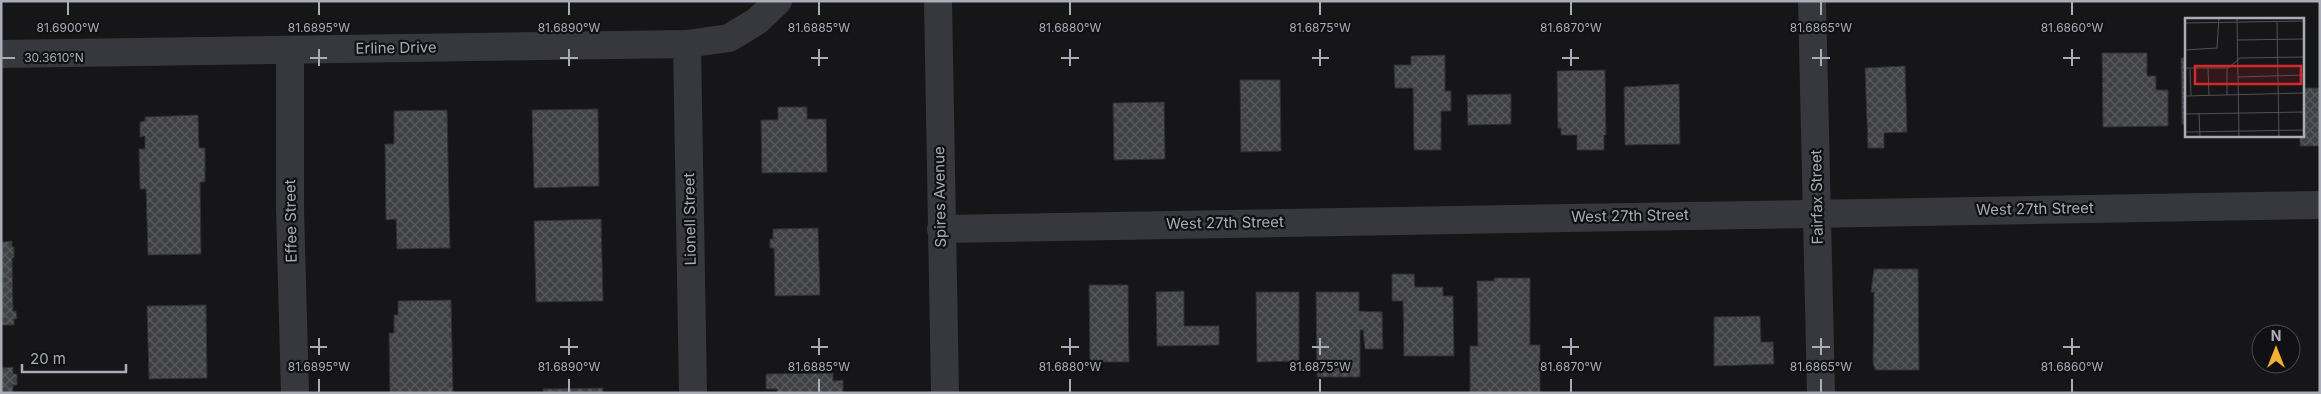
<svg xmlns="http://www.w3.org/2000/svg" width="2321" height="394" font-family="Inter,sans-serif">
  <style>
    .building { fill: url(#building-cross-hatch); stroke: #303034 }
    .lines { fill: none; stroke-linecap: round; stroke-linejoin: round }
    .minor { stroke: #37383d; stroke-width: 28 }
    .ticks { fill: none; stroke: #a8adb8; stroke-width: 2 }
    .labels { text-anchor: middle; stroke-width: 4.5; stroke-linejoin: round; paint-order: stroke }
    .street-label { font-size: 15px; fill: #a8adb8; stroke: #111113 }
    .inset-road { fill: none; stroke: #505258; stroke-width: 1 }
    .view { fill: #d62828; fill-opacity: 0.15; stroke: #d62828; stroke-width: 2.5 }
    .inset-edge { fill: none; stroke: #a8adb8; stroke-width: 2.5 }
    .ticks-label { font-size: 12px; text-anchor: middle; fill: #a8adb8; stroke: #111113; stroke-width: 4.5; stroke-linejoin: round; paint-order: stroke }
  </style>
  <defs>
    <pattern id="building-cross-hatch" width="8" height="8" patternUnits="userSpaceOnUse" patternTransform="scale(1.25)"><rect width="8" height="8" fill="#404145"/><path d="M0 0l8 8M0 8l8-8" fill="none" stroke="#595a5e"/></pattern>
  </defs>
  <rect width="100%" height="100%" fill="#161618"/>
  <g class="building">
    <path d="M 2102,53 L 2147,53 L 2147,76 L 2156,76 L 2156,90 L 2168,90 L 2168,126 L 2103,127 Z"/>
    <path d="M 1445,55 L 1445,91 L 1451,91 L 1451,111 L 1441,111 L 1441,150 L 1414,150 L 1413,88 L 1395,88 L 1394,65 L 1411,65 L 1411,56 Z"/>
    <path d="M 2181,58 L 2186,58 L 2186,124 L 2182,124 Z"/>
    <path d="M 1905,66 L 1907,132 L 1884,133 L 1884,148 L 1868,148 L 1865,68 Z"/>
    <path d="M 1605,70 L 1606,135 L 1604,135 L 1604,150 L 1577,150 L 1577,135 L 1561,135 L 1561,128 L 1558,128 L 1557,71 Z"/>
    <path d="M 1240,80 L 1280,80 L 1281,151 L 1241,152 Z"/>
    <path d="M 1679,84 L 1680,144 L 1625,145 L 1624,87 Z"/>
    <path d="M 2302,88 L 2320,88 L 2320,146 L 2300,146 L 2300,135 L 2302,135 Z"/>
    <path d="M 1511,94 L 1511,124 L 1468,125 L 1467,95 Z"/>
    <path d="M 1164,102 L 1165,159 L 1114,160 L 1113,103 Z"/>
    <path d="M 778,107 L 807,107 L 807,119 L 826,119 L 827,172 L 762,173 L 761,120 L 778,120 Z"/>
    <path d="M 598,109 L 599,186 L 534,188 L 532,110 Z"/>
    <path d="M 447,110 L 450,248 L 397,249 L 396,219 L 386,220 L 385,144 L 394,144 L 394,111 Z"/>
    <path d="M 198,115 L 199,148 L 205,148 L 205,182 L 200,182 L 201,254 L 148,255 L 146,189 L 140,189 L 139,149 L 145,149 L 145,136 L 140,137 L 140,122 L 145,121 L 145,117 Z"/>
    <path d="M 601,219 L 603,301 L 536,302 L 534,221 Z"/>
    <path d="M 818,228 L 820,295 L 775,296 L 774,248 L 770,248 L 770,239 L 773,239 L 773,229 Z"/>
    <path d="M 12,241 L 12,247 L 14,247 L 14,258 L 12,258 L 13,311 L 16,311 L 17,319 L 14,319 L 14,325 L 1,325 L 1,242 Z"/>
    <path d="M 1874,269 L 1918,269 L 1919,370 L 1875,370 L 1873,363 L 1874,292 L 1871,292 Z"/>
    <path d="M 1392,274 L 1414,274 L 1415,287 L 1443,287 L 1443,296 L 1453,296 L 1454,356 L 1404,356 L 1403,301 L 1392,301 Z"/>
    <path d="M 1494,278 L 1530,278 L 1530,345 L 1540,345 L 1540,393 L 1470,393 L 1470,346 L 1478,346 L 1477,281 L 1494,281 Z"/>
    <path d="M 1089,285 L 1128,285 L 1129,362 L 1090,362 Z"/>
    <path d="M 1184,291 L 1184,326 L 1219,326 L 1219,345 L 1157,346 L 1156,292 Z"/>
    <path d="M 1256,292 L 1299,292 L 1299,361 L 1257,362 Z"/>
    <path d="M 1316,292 L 1359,292 L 1359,311 L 1382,312 L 1383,349 L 1365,349 L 1363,330 L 1360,330 L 1360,377 L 1317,377 Z"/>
    <path d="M 451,300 L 453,393 L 390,393 L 389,333 L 394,333 L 394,315 L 398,315 L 398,301 Z"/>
    <path d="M 206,305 L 207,378 L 149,379 L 147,306 Z"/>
    <path d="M 1760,316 L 1761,342 L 1773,342 L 1774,364 L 1714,366 L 1714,317 Z"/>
    <path d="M 13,367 L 13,374 L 17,374 L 17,385 L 13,385 L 13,393 L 1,393 L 1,368 Z"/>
    <path d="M 833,373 L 833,381 L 843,380 L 843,393 L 777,393 L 777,389 L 766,389 L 766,374 Z"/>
    <path d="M 603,388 L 603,393 L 543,393 L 543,389 Z"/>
  </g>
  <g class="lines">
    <g class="minor">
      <path d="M 938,1 L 945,393"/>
      <path d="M 1812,1 L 1821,393"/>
      <path d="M 687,44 L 693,393"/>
      <path d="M 290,50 L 290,209 L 295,393"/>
      <path d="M 1,54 L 687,44 L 729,38 L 757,21 L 778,1"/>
      <path d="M 941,229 L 2320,205"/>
    </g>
  </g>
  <path class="ticks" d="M 68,2 L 68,15M 319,2 L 319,15M 569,2 L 569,15M 819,2 L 819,15M 1070,2 L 1070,15M 1320,2 L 1320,15M 1571,2 L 1571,15M 1821,2 L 1821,15M 2072,2 L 2072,15M 319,49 L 319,66M 569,49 L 569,66M 819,49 L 819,66M 1070,49 L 1070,66M 1320,49 L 1320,66M 1571,49 L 1571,66M 1821,49 L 1821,66M 2072,49 L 2072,66M 2,58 L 15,58M 310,58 L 327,58M 560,58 L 578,58M 811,58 L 828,58M 1061,58 L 1079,58M 1312,58 L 1329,58M 1562,58 L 1579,58M 1812,58 L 1830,58M 2063,58 L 2080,58M 319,338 L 319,355M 569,338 L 569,355M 819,338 L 819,355M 1070,338 L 1070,355M 1320,338 L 1320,355M 1571,338 L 1571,355M 1821,338 L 1821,355M 2072,338 L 2072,355M 310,347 L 327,347M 560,347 L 578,347M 811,347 L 828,347M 1061,347 L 1079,347M 1312,347 L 1329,347M 1562,347 L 1579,347M 1812,347 L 1830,347M 2063,347 L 2080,347M 319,379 L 319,392M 569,379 L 569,392M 819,379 L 819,392M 1070,379 L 1070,392M 1320,379 L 1320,392M 1571,379 L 1571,392M 1821,379 L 1821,392M 2072,379 L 2072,392"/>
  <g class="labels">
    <g class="street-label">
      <text transform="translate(396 48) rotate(-1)" y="5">Erline Drive</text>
      <text transform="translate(940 197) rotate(-91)" y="5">Spires Avenue</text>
      <text transform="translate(1817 197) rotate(-91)" y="5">Fairfax Street</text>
      <text transform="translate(2035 209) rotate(-1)" y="5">West 27th Street</text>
      <text transform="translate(1630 216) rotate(-1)" y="5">West 27th Street</text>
      <text transform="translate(690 219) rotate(-91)" y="5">Lionell Street</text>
      <text transform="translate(291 221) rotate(-91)" y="5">Effee Street</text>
      <text transform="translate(1225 223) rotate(-1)" y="5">West 27th Street</text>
    </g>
  </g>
  <g transform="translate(2185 18)">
    <rect width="119" height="119" fill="#161618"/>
    <path class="inset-road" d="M 52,0 L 54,119M 92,4 L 94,119M 0,5 L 119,3M 52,22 L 119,21M 0,32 L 32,30 L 34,0M 0,50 L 43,50 L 55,40 L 119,39M 23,50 L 24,77M 42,50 L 42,77M 5,51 L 6,77M 53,59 L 119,57M 0,78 L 119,75M 14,95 L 15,119M 0,96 L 119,94M 1,114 L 119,112"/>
    <path class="view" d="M 10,48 L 116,48 L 116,66 L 10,66 Z"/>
    <rect width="119" height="119" class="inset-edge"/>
  </g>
  <g class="ticks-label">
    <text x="68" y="32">81.6900°W</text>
    <text x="319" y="32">81.6895°W</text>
    <text x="569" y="32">81.6890°W</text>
    <text x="819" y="32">81.6885°W</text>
    <text x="1070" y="32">81.6880°W</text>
    <text x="1320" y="32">81.6875°W</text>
    <text x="1571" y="32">81.6870°W</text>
    <text x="1821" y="32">81.6865°W</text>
    <text x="2072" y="32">81.6860°W</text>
    <text x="54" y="62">30.3610°N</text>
    <text x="319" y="371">81.6895°W</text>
    <text x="569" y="371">81.6890°W</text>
    <text x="819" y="371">81.6885°W</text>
    <text x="1070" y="371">81.6880°W</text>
    <text x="1320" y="371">81.6875°W</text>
    <text x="1571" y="371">81.6870°W</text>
    <text x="1821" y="371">81.6865°W</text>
    <text x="2072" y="371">81.6860°W</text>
  </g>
  <rect width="2321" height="394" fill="none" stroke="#a8adb8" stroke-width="5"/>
  <g transform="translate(2276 349)"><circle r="24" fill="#111113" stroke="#4d4f55"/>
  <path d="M0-4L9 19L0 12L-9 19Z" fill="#f2b134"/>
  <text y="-8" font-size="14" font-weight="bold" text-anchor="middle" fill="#a8adb8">N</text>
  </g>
  <path d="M22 364v8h104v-8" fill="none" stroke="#a8adb8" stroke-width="2.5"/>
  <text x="30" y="364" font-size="15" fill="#a8adb8" stroke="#111113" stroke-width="4" paint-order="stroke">20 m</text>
</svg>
